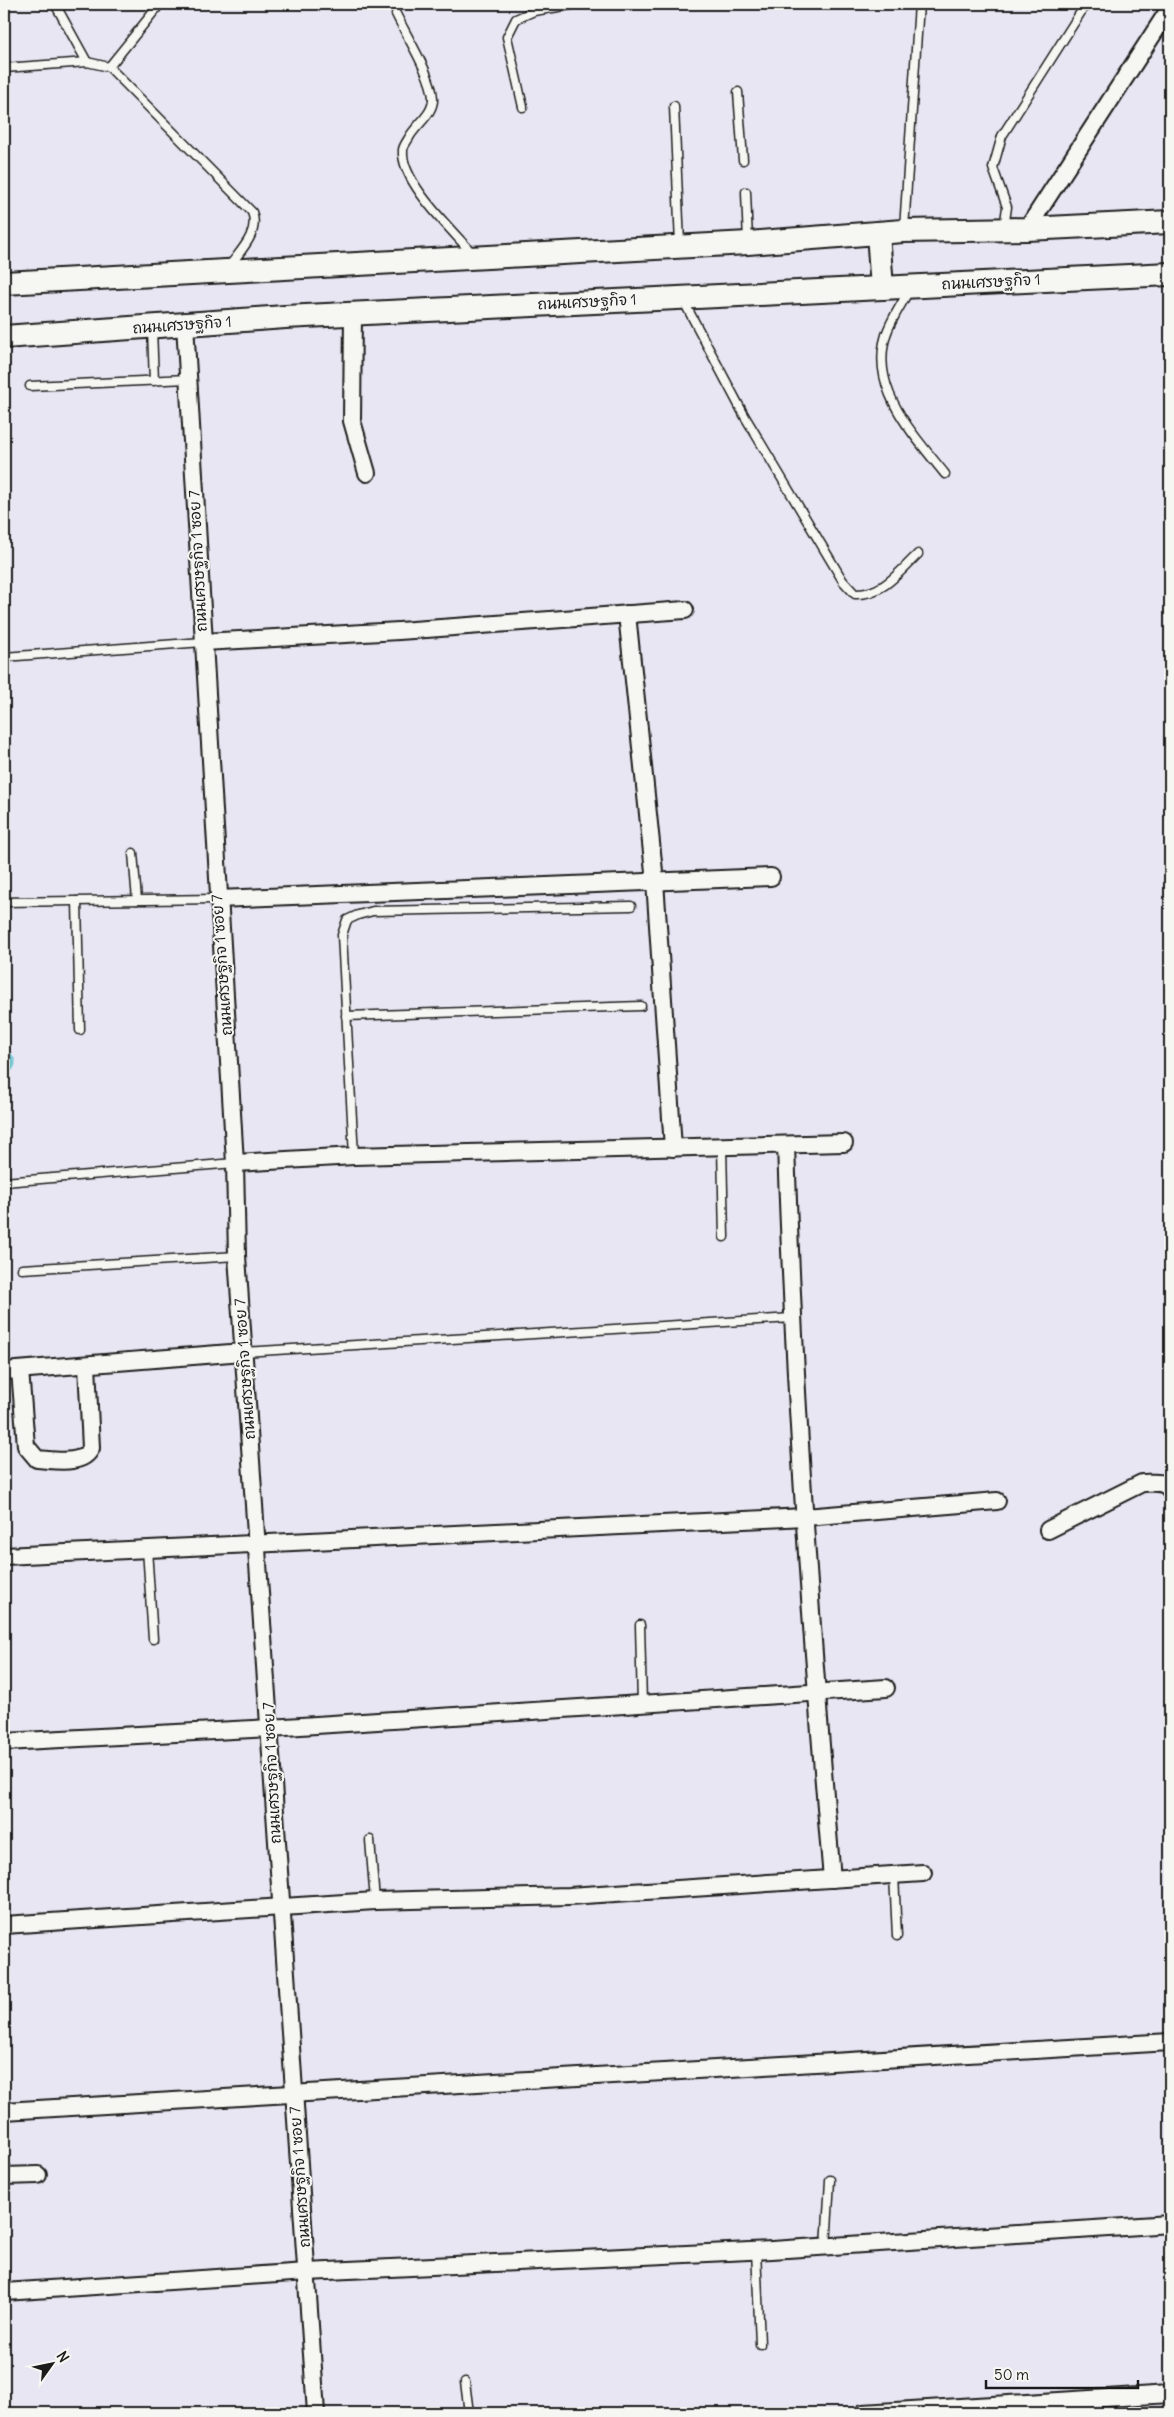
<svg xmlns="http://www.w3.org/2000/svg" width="1174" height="2417" font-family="Delius,'Playpen Sans Thai',sans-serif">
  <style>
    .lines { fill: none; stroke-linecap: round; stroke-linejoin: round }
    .canal { stroke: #78c8d3; stroke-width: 21 }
    .lane-casing { stroke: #1c1c1c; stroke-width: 11 }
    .street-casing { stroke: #1c1c1c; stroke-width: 20 }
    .secondary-casing { stroke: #1c1c1c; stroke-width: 26 }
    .lane { stroke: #f6f6f2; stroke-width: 8 }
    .street { stroke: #f6f6f2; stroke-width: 16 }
    .secondary { stroke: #f6f6f2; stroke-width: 22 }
    .labels { text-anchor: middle; stroke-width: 4; stroke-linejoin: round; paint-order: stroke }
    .street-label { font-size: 15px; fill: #1c1c1c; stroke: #f6f6f2 }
  </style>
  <rect width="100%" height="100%" fill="#e9e6f3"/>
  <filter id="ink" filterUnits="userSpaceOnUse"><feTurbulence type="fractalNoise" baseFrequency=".02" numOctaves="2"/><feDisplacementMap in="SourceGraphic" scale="10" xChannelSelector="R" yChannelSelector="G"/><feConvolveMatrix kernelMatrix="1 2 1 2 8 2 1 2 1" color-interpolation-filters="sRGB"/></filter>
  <g filter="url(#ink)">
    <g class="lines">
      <path class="canal" d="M 4,1061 L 5,1063"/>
      <g class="lane-casing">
        <g id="lane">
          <path d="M 55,4 L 87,62"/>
          <path d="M 396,14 C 406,35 432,76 433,98 C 434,113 417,124 410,136 C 408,140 403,146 403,150 C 400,181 452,230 472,253"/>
          <path d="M 109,67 L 160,4"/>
          <path d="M 4,68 L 87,62 L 109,67 L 252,212 C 260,233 240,251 228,268"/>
          <path d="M 738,92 L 743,160"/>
          <path d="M 674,106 L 680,244"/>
          <path d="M 523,107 L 507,37 L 516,19 L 534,11 L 577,4"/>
          <path d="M 746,192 L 748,242"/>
          <path d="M 1004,228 L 1007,207 L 993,168 L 1002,136 L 1086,4"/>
          <path d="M 904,229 L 919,4"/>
          <path d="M 909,290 C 902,304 891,319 886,335 C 869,389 914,435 945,474"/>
          <path d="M 683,300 L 744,415 L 843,581 L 855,594 C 883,595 899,572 918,554"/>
          <path d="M 152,329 L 154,381"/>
          <path d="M 30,386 L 188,379"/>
          <path d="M 4,657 L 203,642"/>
          <path d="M 133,853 L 137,900"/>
          <path d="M 77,901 L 80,1030"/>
          <path d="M 4,902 L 217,899"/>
          <path d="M 346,1016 L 641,1006"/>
          <path d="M 722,1147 L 724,1237"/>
          <path d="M 354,1156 L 342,935 L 347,920 L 358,915 L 373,911 L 631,906"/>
          <path d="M 4,1182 L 235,1163"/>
          <path d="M 22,1269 L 237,1256"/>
          <path d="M 243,1352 L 792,1318"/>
          <path d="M 147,1549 L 153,1639"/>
          <path d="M 640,1625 L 642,1704"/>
          <path d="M 370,1840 L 375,1901"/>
          <path d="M 894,1875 L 897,1936"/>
          <path d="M 826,2247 L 830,2180"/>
          <path d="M 756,2250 L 760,2344"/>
          <path d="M 465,2382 L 469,2413"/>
        </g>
      </g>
      <g class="street-casing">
        <g id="street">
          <path d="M 1027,229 L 1170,8"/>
          <path d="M 353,314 L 352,421 L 367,473"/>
          <path d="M 185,324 L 235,1163 L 237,1256 L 316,2413"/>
          <path d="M 627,614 L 655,881 L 673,1148"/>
          <path d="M 203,642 L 399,631 L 685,610"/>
          <path d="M 217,899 L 771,877"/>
          <path d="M 786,1145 C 794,1390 811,1635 832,1879"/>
          <path d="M 235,1163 L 354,1156 L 844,1143"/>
          <path d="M 20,1370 L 26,1446 L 37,1459 C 54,1460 83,1466 91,1448 L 87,1365"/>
          <path d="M 4,1371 L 243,1352"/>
          <path d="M 1048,1530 L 1142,1483 C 1152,1483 1165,1480 1170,1490"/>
          <path d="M 4,1556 L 805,1517 L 997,1501"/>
          <path d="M 4,1742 L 270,1728 L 886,1688"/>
          <path d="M 4,1925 L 375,1901 L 569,1896 L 923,1873"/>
          <path d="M 4,2111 L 1170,2042"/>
          <path d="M 4,2176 L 38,2175"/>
          <path d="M 4,2292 L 307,2272 L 772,2250 L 1170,2224"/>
          <path d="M 863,2413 L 1170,2394"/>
        </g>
      </g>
      <g class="secondary-casing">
        <g id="secondary">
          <path d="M 878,233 L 882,288"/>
          <path d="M 4,283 L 748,243 L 903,231 L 1027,229 L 1170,222"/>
          <path d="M 4,337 L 285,317 L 1170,274"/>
        </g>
      </g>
      <use href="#lane" class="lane"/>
      <use href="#street" class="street"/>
      <use href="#secondary" class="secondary"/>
    </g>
  </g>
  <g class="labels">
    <g class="street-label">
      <text transform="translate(991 282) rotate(-3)" y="5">ถนนเศรษฐกิจ 1</text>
      <text transform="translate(587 302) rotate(-3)" y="5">ถนนเศรษฐกิจ 1</text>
      <text transform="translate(182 325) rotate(-4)" y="5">ถนนเศรษฐกิจ 1</text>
      <text transform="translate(198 561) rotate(-93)" y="5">ถนนเศรษฐกิจ 1 ซอย 7</text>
      <text transform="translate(222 965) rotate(-94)" y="5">ถนนเศรษฐกิจ 1 ซอย 7</text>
      <text transform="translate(245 1369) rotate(-94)" y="5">ถนนเศรษฐกิจ 1 ซอย 7</text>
      <text transform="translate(272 1773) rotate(-93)" y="5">ถนนเศรษฐกิจ 1 ซอย 7</text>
      <text transform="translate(300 2177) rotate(-94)" y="5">ถนนเศรษฐกิจ 1 ซอย 7</text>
    </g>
  </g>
  <rect width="1174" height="2417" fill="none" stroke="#f6f6f2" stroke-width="20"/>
  <rect x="10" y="10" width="1154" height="2397" fill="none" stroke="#1c1c1c" stroke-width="2" filter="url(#ink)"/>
  <g transform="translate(52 2364) rotate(57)" stroke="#f6f6f2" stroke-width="4" paint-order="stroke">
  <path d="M0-4L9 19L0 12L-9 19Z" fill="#1c1c1c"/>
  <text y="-8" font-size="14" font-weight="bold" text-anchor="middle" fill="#1c1c1c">N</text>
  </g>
  <path d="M986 2380v8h152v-8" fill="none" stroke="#1c1c1c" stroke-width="2.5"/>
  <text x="994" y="2380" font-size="15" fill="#1c1c1c" stroke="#f6f6f2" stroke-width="4" paint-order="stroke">50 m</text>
</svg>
